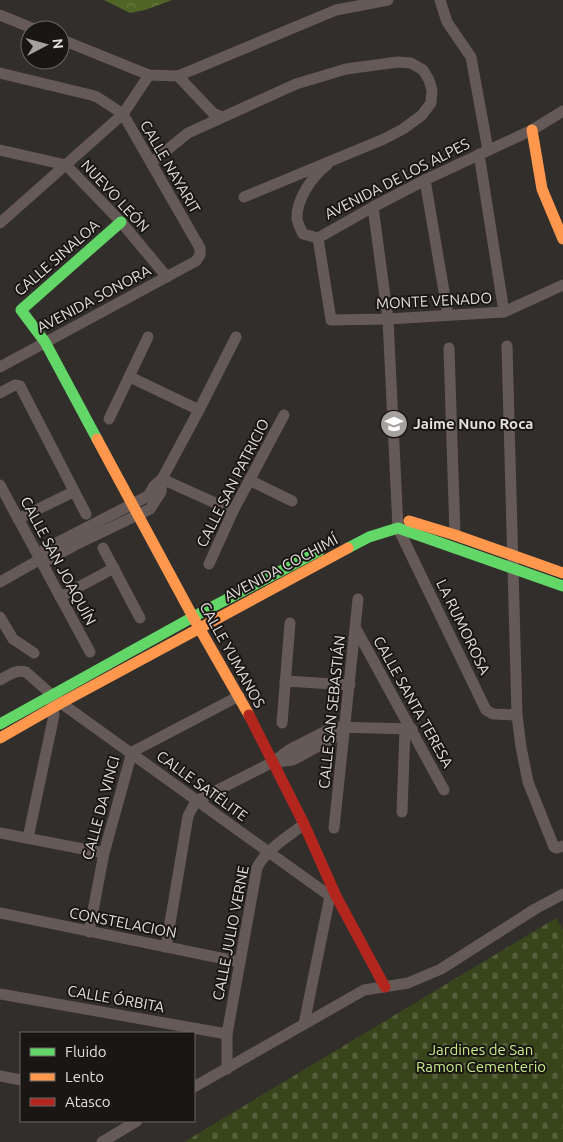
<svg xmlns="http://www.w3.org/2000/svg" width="563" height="1142" font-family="Ubuntu,sans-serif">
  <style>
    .forest { fill: url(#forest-crowns) }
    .cemetery { fill: url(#cemetery-stones) }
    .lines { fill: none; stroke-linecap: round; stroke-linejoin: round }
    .street { stroke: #655a57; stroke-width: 11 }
    .fast { stroke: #63d668; stroke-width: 11 }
    .slow { stroke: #ff974d; stroke-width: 11 }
    .jam { stroke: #b3261e; stroke-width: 11 }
    .labels { text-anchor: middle; stroke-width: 4; stroke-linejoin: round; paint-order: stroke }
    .street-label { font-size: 15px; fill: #e3dfdd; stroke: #191614 }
    .poi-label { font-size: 15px; font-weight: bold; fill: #e3dfdd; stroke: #191614; text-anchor: start }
    .park-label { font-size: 15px; fill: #c7eb88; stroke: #191614 }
  </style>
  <defs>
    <pattern id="forest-crowns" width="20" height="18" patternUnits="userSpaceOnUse" patternTransform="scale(1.25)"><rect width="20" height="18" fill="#516527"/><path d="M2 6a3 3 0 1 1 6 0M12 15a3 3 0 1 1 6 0" fill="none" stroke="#6a7b46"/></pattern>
    <pattern id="cemetery-stones" width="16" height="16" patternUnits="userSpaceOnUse" patternTransform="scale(1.25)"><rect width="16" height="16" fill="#38451a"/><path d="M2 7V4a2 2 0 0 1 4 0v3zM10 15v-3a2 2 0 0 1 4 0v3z" fill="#555f3b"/></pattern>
  </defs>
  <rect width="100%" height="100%" fill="#312e2b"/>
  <path class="forest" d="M 104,0 L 172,0 L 145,10 L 130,13 Z"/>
  <path class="cemetery" d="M 556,918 L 563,930 L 563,1142 L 184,1142 Z"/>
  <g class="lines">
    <g class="street">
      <path d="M 440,0 L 447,22 L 471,57 L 488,150"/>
      <path d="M 0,15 L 37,30"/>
      <path d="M 60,39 L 149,75 L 178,76 L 213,113 L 222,117"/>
      <path d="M 0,73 L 91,95 L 97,97 L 123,114 L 200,248 L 200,255 L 196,261 L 0,367"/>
      <path d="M 178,76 L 336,10 L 388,0"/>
      <path d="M 0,150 L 66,165 L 121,222 L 167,277"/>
      <path d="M 479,154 L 504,312"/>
      <path d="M 151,163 L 188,133 L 296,84 L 346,69 L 398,62 L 411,63 L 423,70 L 429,80 L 432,90 L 431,103 L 422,115 L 403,129 L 384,139 L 244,197"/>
      <path d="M 425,180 L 448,315"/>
      <path d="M 373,207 L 388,319 L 398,528 L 486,710 L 493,714 L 517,715"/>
      <path d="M 0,223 L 123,114 L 149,75"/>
      <path d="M 318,238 L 331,320 L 388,319 L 504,312 L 563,285"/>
      <path d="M 318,238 L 373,207 L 425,180 L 532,130 L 563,111"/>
      <path d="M 318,238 L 303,234 C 301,230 298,224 297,219 C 296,200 312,176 327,165"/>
      <path d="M 507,346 L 517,715 L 521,747 L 528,782 L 554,847 L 557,848 L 563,846"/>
      <path d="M 449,348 L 455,535"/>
      <path d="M 130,377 L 199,410"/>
      <path d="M 0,393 L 15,385 L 20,386 L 86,514"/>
      <path d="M 109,419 L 148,337"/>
      <path d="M 162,479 L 233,511"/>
      <path d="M 249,480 L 292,501"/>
      <path d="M 0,485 L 90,652"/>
      <path d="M 18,519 L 73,492"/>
      <path d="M 103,548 L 140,618"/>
      <path d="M 39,560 L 45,549 L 148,496 L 154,486 L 162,479 L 199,410 L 236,337"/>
      <path d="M 209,564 L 233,511 L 284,415"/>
      <path d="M 0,582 L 39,560 L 50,559 L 77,544 L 150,509 L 161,492 L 162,479"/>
      <path d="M 60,597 L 114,568"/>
      <path d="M 0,617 L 13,639 L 34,653"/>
      <path d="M 356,629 L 444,790"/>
      <path d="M 0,680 C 9,675 17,669 26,672 L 61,703 L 330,896 L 336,896"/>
      <path d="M 285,681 L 350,685"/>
      <path d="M 282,723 L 290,623"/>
      <path d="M 275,762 L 293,760 L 337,736 L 346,728"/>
      <path d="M 402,812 L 405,729"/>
      <path d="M 334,828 L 358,599"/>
      <path d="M 0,833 L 104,853"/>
      <path d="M 28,838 L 54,715 L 53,702"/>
      <path d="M 0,913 L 240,962"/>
      <path d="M 89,932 L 104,853 L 132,752 L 239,696"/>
      <path d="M 166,947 L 188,816 L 196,801 L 273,762 L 289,750 L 334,727 L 412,729"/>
      <path d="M 0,994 L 227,1034"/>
      <path d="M 304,1024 L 330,896"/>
      <path d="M 227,1069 L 227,1034 L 257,868 C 265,850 288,837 304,824"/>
      <path d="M 0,1076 L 21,1080"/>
      <path d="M 194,1087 L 364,990 L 408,983 L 441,969 L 535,909 L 563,894"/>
      <path d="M 102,1142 L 137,1121"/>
    </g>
    <g class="fast">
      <path d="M 97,439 L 45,342 L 21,310 L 121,222"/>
      <path d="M 348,548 L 369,537 L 398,528 L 563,586"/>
      <path d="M 0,724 L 193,617 L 319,551"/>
    </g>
    <g class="slow">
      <path d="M 532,130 L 542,189 L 563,239"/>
      <path d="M 97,439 L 193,617 L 249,715"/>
      <path d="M 409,521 L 455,535 L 563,573"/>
      <path d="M 0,738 L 61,703 L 348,548"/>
    </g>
    <path class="jam" d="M 249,715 L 304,824 L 336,896 L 385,987"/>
  </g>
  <defs>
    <g id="school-disc" transform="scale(1.4375)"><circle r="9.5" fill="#a5a19f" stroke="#191614"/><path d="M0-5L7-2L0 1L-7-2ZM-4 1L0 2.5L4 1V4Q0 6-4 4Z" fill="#fff"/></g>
  </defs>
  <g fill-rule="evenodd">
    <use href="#school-disc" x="394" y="424"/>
  </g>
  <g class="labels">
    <g class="street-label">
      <text transform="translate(170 167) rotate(60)" y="5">CALLE NAYARIT</text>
      <text transform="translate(397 179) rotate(-27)" y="5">AVENIDA DE LOS ALPES</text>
      <text transform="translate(115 196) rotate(47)" y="5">NUEVO LEÓN</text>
      <text transform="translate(57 258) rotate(-41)" y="5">CALLE SINALOA</text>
      <text transform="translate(94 299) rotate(-28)" y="5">AVENIDA SONORA</text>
      <text transform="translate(434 301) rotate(-3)" y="5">MONTE VENADO</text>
      <text transform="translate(233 483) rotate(-63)" y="5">CALLE SAN PATRICIO</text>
      <text transform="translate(58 561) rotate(62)" y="5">CALLE SAN JOAQUÍN</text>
      <text transform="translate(281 568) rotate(-28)" y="5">AVENIDA COCHIMÍ</text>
      <text transform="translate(463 627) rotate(64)" y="5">LA RUMOROSA</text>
      <text transform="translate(232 655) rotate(61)" y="5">CALLE YUMANOS</text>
      <text transform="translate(413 702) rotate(61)" y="5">CALLE SANTA TERESA</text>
      <text transform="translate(332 712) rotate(-84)" y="5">CALLE SAN SEBASTIÁN</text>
      <text transform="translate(202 786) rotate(36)" y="5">CALLE SATÉLITE</text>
      <text transform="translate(101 808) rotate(-75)" y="5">CALLE DA VINCI</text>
      <text transform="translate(123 923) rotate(11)" y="5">CONSTELACION</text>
      <text transform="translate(231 933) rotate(-79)" y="5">CALLE JULIO VERNE</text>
      <text transform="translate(116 999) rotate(10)" y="5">CALLE ÓRBITA</text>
    </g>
    <g class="poi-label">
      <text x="413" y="429">Jaime Nuno Roca</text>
    </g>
    <g class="park-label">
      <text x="481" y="1055">Jardines de San<tspan x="481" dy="17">Ramon Cementerio</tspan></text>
    </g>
  </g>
  <rect x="20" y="1032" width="175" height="90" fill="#191614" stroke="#6a6664"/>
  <rect x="30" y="1048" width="25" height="8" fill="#63d668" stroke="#6a6664"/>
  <text x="65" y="1057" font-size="15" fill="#e3dfdd">Fluido</text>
  <rect x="30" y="1073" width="25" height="8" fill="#ff974d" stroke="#6a6664"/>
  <text x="65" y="1082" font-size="15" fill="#e3dfdd">Lento</text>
  <rect x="30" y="1098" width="25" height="8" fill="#b3261e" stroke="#6a6664"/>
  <text x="65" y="1107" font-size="15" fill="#e3dfdd">Atasco</text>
  <g transform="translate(45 45) rotate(84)"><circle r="24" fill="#191614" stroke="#6a6664"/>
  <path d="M0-4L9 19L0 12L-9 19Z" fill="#a5a19f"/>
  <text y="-8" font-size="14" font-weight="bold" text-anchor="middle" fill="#e3dfdd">N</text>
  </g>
</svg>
